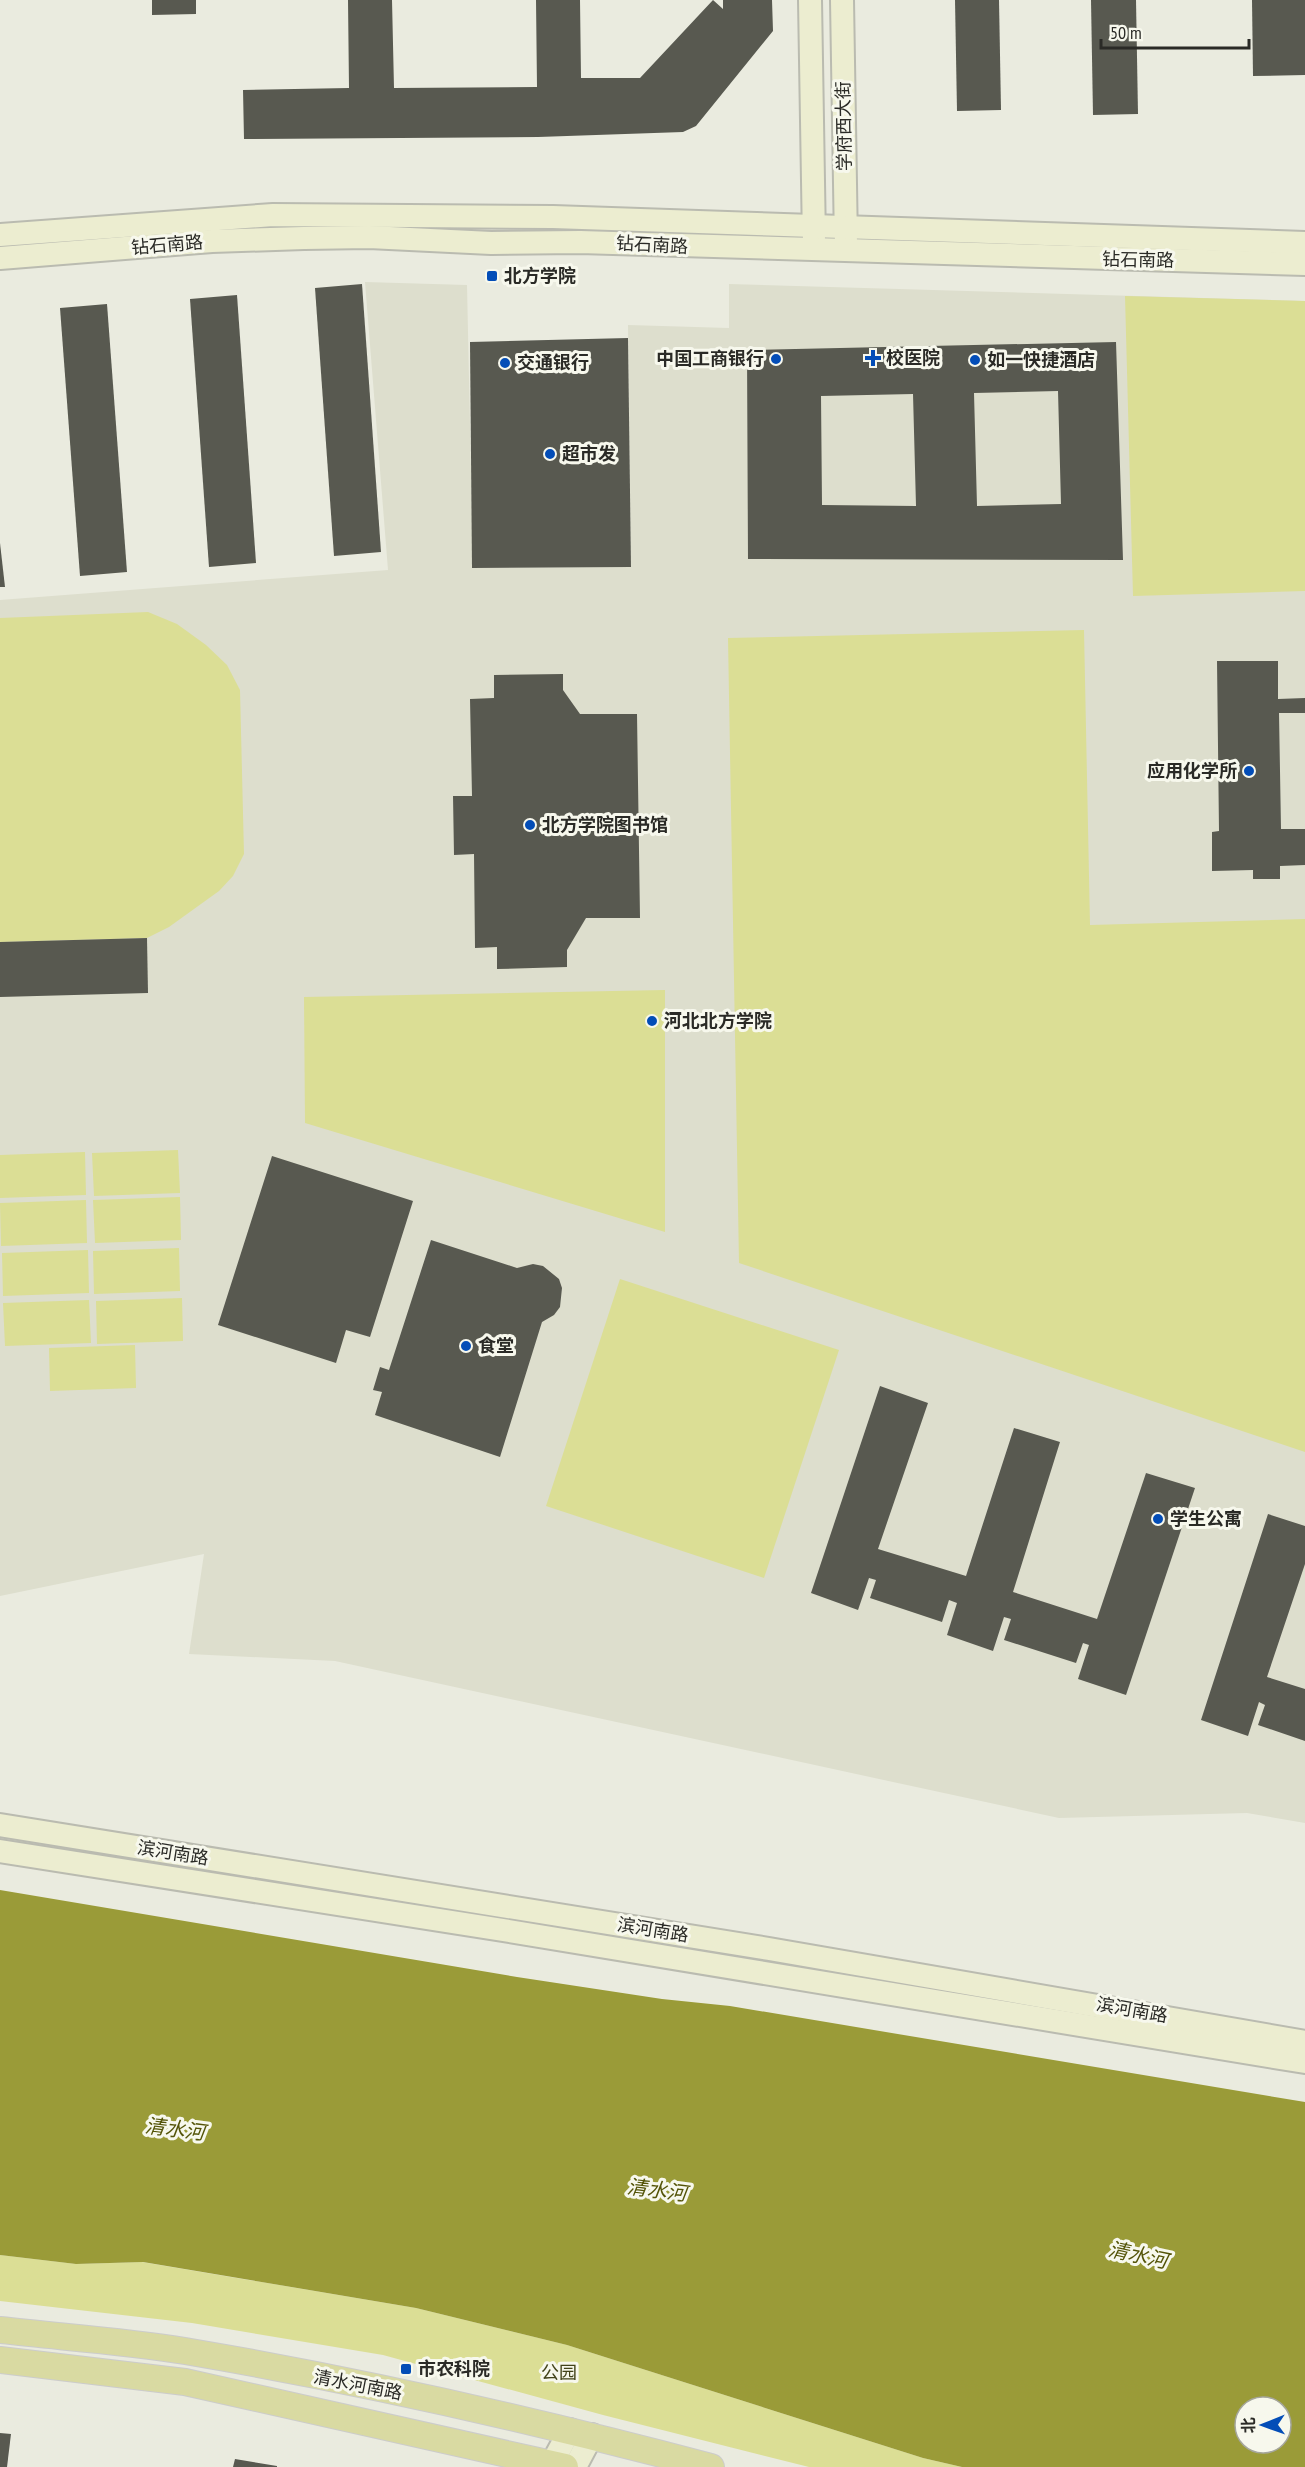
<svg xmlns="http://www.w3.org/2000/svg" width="1305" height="2467" font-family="'PT Sans Narrow','Noto Sans SC',sans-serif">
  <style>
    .built { fill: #dddecd }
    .green { fill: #dbde95 }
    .water { fill: #9a9b38; fill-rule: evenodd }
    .building { fill: #585950; fill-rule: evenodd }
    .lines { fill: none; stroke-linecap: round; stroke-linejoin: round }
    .secondary-casing { stroke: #babbb0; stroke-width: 26 }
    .primary-casing { stroke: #cccccb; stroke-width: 28 }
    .secondary { stroke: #ecedd0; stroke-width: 22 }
    .primary { stroke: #d9daa2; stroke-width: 26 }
    .poi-dot { fill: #034db7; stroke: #f7f8ed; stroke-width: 2 }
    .labels { text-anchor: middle; stroke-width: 6; stroke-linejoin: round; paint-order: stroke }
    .street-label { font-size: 18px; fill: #2a2a26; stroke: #f7f8ed }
    .poi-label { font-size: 18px; font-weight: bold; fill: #2a2a26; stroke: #f7f8ed; text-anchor: start }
    .park-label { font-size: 18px; fill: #42431a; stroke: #f7f8ed }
    .water-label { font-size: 20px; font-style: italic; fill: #545408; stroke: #f7f8ed }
  </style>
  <rect width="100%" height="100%" fill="#eaebdf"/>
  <path class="built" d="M 365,282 L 467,285 L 473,568 L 631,567 L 628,325 L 729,328 L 729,284 L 1305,301 L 1305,1823 L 1247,1813 L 1059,1818 L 335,1661 L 189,1654 L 204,1554 L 0,1596 L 0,600 L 388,570 Z"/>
  <g class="green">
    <path d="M 1125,296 L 1305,301 L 1305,591 L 1133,596 Z"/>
    <path d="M 148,612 L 177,624 L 206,645 L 227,665 L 240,690 L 244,854 L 233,876 L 219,891 L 169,927 L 147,938 L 0,942 L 0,618 Z"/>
    <path d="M 1084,630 L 1090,925 L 1305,919 L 1305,1452 L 739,1263 L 728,638 Z"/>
    <path d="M 665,990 L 665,1232 L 305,1123 L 304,997 Z"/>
    <path d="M 178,1150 L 180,1193 L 94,1196 L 92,1153 Z"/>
    <path d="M 85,1152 L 86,1195 L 0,1198 L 0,1155 Z"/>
    <path d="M 180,1197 L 181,1240 L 95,1243 L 93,1200 Z"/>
    <path d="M 86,1200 L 87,1243 L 1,1246 L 0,1203 Z"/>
    <path d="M 179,1248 L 180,1291 L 94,1294 L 93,1251 Z"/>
    <path d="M 88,1250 L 89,1293 L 3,1296 L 2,1253 Z"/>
    <path d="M 620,1279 L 839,1350 L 764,1578 L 546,1506 Z"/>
    <path d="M 182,1298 L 183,1341 L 97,1344 L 96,1301 Z"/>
    <path d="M 89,1300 L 91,1343 L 5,1346 L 3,1303 Z"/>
    <path d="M 135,1345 L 136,1388 L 50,1391 L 49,1348 Z"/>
    <path d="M 0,2255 L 76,2264 L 142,2262 L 416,2308 L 567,2345 L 923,2458 L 962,2467 L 809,2467 L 603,2415 L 383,2355 L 192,2323 L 0,2301 Z"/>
  </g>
  <path class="water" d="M 0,1890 L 517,1977 L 662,1999 L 730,2006 L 1305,2102 L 1305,2467 L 962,2467 L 923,2458 L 567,2345 L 416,2308 L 143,2262 L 76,2264 L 0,2255 ZM 1245,2407 L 1281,2407 L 1281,2443 L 1245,2443 Z"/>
  <g class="building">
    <path d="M 152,0 L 196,0 L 196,14 L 152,15 Z"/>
    <path d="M 348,0 L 392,0 L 394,88 L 537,87 L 536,0 L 580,0 L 581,78 L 640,78 L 713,0 L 723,9 L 723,0 L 772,0 L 773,31 L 696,126 L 683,132 L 538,137 L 244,139 L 243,90 L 349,88 Z"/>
    <path d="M 955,0 L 999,0 L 1001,110 L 957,111 Z"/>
    <path d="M 1091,0 L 1136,0 L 1138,114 L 1093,115 Z"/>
    <path d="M 1252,0 L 1305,0 L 1305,75 L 1253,76 Z"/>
    <path d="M 362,284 L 381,552 L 334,556 L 315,288 Z"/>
    <path d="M 237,295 L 256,563 L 209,567 L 190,299 Z"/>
    <path d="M 107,304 L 127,572 L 80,576 L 60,308 Z"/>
    <path d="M 628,338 L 631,567 L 472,568 L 470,342 Z"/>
    <path d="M 1116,342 L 1123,560 L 748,559 L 747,350 ZM 1058,391 L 1061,504 L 977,506 L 974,393 ZM 913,394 L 916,506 L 822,505 L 821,396 Z"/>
    <path d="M 0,543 L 5,587 L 0,587 Z"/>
    <path d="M 1217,661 L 1278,661 L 1278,699 L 1305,698 L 1305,713 L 1279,713 L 1281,829 L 1305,829 L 1305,865 L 1280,866 L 1280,879 L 1253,879 L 1253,870 L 1212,871 L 1212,832 L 1219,831 Z"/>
    <path d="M 563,674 L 563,690 L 580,714 L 637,714 L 640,918 L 586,918 L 567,950 L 567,967 L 497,969 L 497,947 L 475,948 L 474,854 L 454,855 L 453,796 L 472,796 L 470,699 L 494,698 L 494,675 Z"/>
    <path d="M 147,938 L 148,993 L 0,997 L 0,942 Z"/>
    <path d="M 272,1156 L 413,1201 L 370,1337 L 346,1330 L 336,1363 L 218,1325 Z"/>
    <path d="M 431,1240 L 517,1268 L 533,1264 L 543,1266 L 559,1279 L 562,1288 L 560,1307 L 554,1315 L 542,1322 L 500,1457 L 375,1415 L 382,1392 L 373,1390 L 380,1367 L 389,1370 Z"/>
    <path d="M 880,1386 L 928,1403 L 878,1549 L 966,1576 L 1014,1428 L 1060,1442 L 1013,1592 L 1097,1619 L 1146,1473 L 1195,1488 L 1126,1695 L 1078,1679 L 1089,1645 L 1083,1643 L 1076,1663 L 1004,1640 L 1011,1619 L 1004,1617 L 993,1651 L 947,1635 L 957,1603 L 949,1600 L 942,1622 L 870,1598 L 876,1580 L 869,1578 L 858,1610 L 811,1593 Z"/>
    <path d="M 1268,1514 L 1305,1526 L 1305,1564 L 1267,1677 L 1305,1689 L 1305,1741 L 1258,1725 L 1265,1705 L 1259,1702 L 1248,1736 L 1201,1720 Z"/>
    <path d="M 0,2433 L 11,2434 L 7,2467 L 0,2467 Z"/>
    <path d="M 235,2459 L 277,2466 L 277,2467 L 233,2467 Z"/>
  </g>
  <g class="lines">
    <g class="secondary-casing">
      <g id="secondary">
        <path d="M 810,0 L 814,241"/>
        <path d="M 842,0 L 846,244"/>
        <path d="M 0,235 L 273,215 L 553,217 L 1305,243"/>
        <path d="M 0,258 L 212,241 L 304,238 L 369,237 L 491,243 L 580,242 L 1305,264"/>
        <path d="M 0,1825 L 769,1949 L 1305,2042"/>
        <path d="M 0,1851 L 509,1931 L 1305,2062"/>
        <path d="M 550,2467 L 570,2430"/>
        <path d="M 575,2467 L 592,2435"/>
      </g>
    </g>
    <g class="primary-casing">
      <g id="primary">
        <path d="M 0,2330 C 61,2337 124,2341 185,2351 C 362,2381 538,2421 711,2467"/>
        <path d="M 0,2360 L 185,2382 L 565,2467"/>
      </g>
    </g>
    <use href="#secondary" class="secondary"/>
    <use href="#primary" class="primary"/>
  </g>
  <g class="poi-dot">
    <rect x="486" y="270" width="12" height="12" rx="3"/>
    <path d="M870 349h6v6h6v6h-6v6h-6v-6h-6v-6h6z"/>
    <circle cx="776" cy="359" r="6"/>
    <circle cx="975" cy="360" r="6"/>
    <circle cx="505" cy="363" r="6"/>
    <circle cx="550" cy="454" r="6"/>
    <circle cx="1249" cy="771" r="6"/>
    <circle cx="530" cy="825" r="6"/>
    <circle cx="652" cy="1021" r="6"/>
    <circle cx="466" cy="1346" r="6"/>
    <circle cx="1158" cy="1519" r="6"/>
    <rect x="400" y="2363" width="12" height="12" rx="3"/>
  </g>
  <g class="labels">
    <g class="street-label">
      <text transform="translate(844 126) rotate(-91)" y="6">学府西大街</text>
      <text transform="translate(167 245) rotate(-5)" y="6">钻石南路</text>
      <text transform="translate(652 245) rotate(3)" y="6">钻石南路</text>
      <text transform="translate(1138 260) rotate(1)" y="6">钻石南路</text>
      <text transform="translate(173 1853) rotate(9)" y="6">滨河南路</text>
      <text transform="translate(653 1930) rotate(9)" y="6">滨河南路</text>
      <text transform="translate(1132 2010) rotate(10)" y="6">滨河南路</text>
      <text transform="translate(358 2385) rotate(11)" y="6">清水河南路</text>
    </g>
    <g class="poi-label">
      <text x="504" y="282">北方学院</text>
      <text x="886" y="364">校医院</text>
      <text x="764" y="365" text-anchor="end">中国工商银行</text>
      <text x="987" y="366">如一快捷酒店</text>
      <text x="517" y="369">交通银行</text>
      <text x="562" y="460">超市发</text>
      <text x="1237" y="777" text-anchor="end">应用化学所</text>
      <text x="542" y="831">北方学院图书馆</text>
      <text x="664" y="1027">河北北方学院</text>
      <text x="478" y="1352">食堂</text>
      <text x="1170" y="1525">学生公寓</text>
      <text x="418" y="2375">市农科院</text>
    </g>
    <g class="park-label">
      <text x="559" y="2379">公园</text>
    </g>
    <g class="water-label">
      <text transform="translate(175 2129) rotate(7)" y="7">清水河</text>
      <text transform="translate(657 2190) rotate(7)" y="7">清水河</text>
      <text transform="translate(1138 2255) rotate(12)" y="7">清水河</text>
    </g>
  </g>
  <g transform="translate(1263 2425) rotate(269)"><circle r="28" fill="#f7f8ed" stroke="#a5a69d" stroke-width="1.5"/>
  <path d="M0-4.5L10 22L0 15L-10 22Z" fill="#034db7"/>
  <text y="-9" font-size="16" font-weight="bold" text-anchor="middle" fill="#2a2a26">北</text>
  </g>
  <path d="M1101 39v9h148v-9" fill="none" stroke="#2a2a26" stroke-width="3"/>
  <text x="1110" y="39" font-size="18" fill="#2a2a26" stroke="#f7f8ed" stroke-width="4.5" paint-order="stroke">50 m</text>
</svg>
